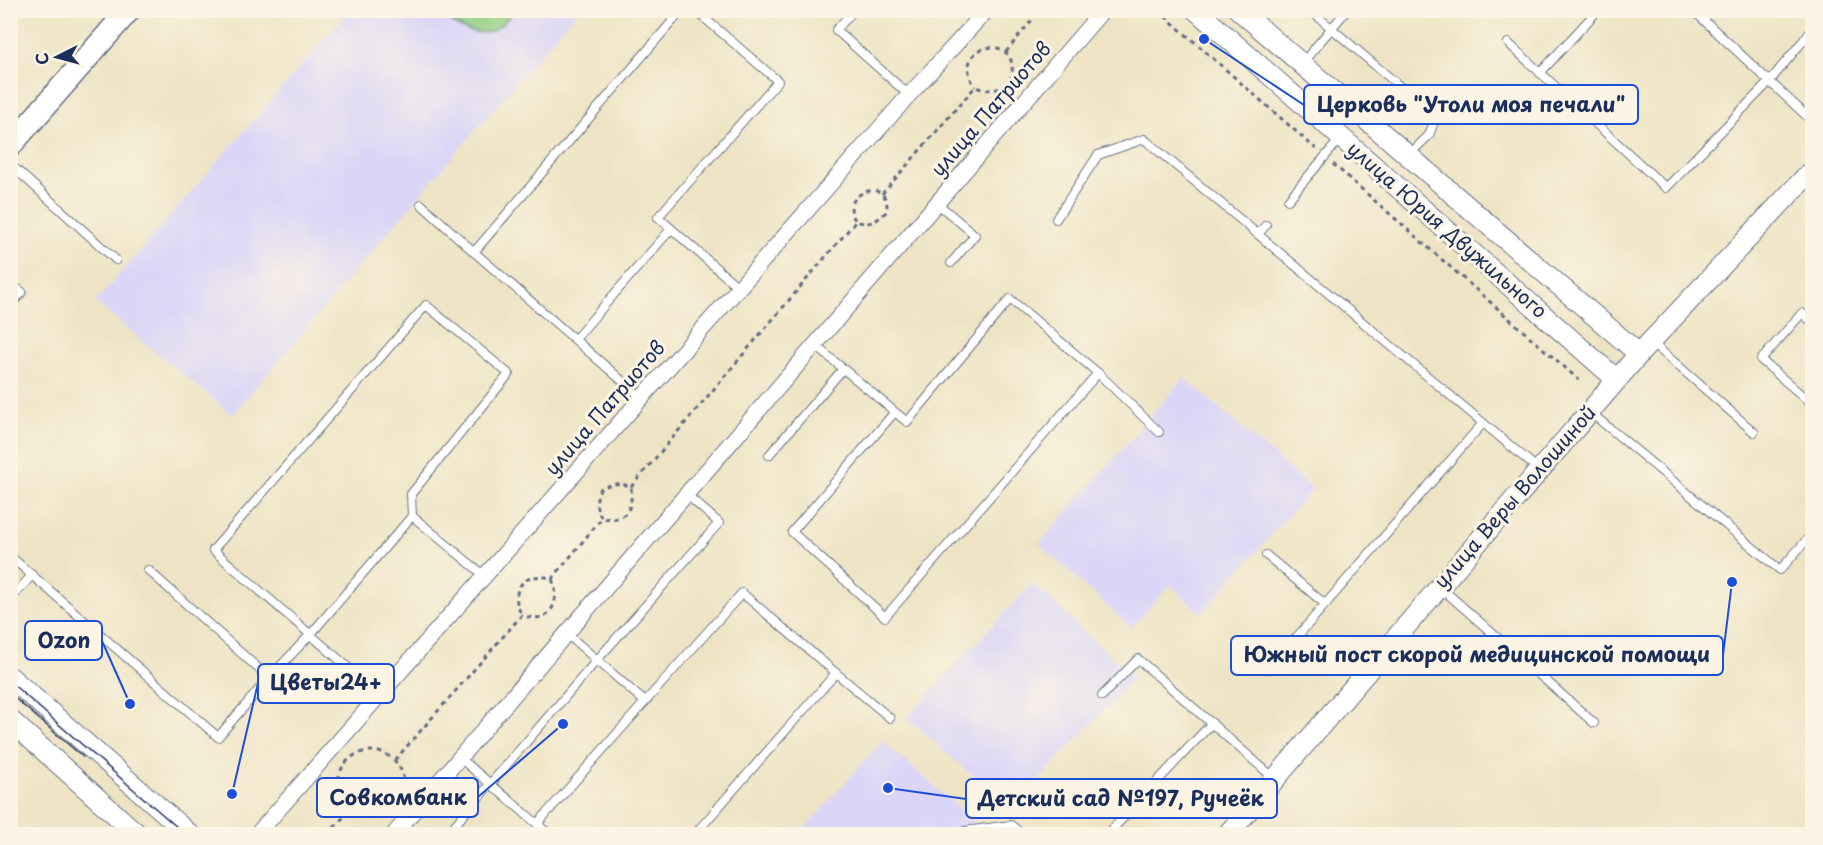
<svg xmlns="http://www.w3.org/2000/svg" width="1823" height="845" font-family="'Playpen Sans',sans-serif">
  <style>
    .built { fill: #dbd6f7 }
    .green { fill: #92ce83; stroke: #567e70; stroke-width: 1.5 }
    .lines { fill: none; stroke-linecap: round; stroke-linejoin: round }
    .service-casing { stroke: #656e82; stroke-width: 10 }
    .minor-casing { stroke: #656e82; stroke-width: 17 }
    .tertiary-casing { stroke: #656e82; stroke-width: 22 }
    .secondary-casing { stroke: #656e82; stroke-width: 25 }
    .path { stroke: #656e82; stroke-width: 3; stroke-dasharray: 4.5 4.5; stroke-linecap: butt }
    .service { stroke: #fff; stroke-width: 8 }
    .minor { stroke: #fff; stroke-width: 15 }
    .tertiary { stroke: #fff; stroke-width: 20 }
    .secondary { stroke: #fff; stroke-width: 22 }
    .tram { stroke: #1b2f5e; stroke-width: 1.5 }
    .labels { text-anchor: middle; stroke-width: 6; stroke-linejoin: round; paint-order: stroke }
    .street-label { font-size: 20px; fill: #1b2f5e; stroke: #fcf5e5 }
    .leader { fill: none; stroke: #1d4ed8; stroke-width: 2 }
    .callout-dot { fill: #1d4ed8; stroke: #fcf5e5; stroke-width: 2 }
    .callout { fill: #fcf5e5; stroke: #1d4ed8; stroke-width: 2 }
    .callout-label { font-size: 21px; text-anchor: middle; font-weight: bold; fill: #1b2f5e }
  </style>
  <rect width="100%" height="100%" fill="#fcf5e5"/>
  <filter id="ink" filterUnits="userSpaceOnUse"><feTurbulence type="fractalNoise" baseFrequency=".0167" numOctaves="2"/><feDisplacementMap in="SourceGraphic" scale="12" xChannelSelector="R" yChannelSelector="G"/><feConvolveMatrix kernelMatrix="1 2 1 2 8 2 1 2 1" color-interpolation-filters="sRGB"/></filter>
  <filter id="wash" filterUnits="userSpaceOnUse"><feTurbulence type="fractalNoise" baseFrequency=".008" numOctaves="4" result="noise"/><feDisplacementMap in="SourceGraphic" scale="24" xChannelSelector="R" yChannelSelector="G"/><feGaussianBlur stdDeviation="1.35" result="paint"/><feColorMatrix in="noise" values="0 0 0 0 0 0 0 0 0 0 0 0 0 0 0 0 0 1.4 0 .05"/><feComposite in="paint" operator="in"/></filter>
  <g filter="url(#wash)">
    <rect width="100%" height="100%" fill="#eee4c5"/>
    <g class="built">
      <path d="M 349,11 L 577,11 L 232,415 L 95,302 Z"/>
      <path d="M 1184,378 L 1312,489 L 1201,614 L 1170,585 L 1131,628 L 1039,544 Z"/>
      <path d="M 1032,583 L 1134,678 L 1011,810 L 907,718 Z"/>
      <path d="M 882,741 L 989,834 L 800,834 Z"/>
    </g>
    <path class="green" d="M 440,11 L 514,11 C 507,19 498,30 487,32 C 469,35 450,24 440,11 Z"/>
  </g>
  <g filter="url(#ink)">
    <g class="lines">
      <g class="service-casing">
        <g id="service">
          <path d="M 695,10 L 778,81 L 658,217 L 739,288"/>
          <path d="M 854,10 L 836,30 L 909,95"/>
          <path d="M 1310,10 L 1430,112 L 1434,122 L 1429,135 L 1409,155"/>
          <path d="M 1693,10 L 1812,121"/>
          <path d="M 1508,43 L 1666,188 L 1769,82 L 1812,30"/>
          <path d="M 1303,62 L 1347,10"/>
          <path d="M 1540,73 L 1598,10"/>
          <path d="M 10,114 L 26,127"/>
          <path d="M 10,164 L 116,260"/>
          <path d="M 1288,200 L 1340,139"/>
          <path d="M 421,204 L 474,252"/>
          <path d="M 938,204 L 975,235 L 951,263"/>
          <path d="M 1056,219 L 1098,155 L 1144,139 L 1538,469"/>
          <path d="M 1258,234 L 1266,225"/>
          <path d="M 10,283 L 22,292 L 10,306"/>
          <path d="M 1812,322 L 1802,313 L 1761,360 L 1812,404"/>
          <path d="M 575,339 L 671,229"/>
          <path d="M 1651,342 L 1754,432"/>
          <path d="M 816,346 L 907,422 L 1010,299 L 1098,373 L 885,617 L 792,532 L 894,413"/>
          <path d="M 1098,373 L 1159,432"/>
          <path d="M 642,398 L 474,252 L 682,10"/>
          <path d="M 1590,412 L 1780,570 L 1812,534"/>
          <path d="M 769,455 L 843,369"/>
          <path d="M 412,516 L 485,576"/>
          <path d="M 1266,555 L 1325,604"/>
          <path d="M 10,556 L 218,737 L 269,678 L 310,635 L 412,516 L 411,494 L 509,374 L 426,305 L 213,550 L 380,695"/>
          <path d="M 148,570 L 269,678"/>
          <path d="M 1440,587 L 1594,723"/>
          <path d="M 10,600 L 32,575"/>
          <path d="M 567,634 L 645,702 L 742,593 L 836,673 L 695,834"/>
          <path d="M 1269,669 L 1483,423"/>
          <path d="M 836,673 L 890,718"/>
          <path d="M 1102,696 L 1138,659 L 1275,779"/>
          <path d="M 460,758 L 549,834"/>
          <path d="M 537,824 L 645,702"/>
          <path d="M 965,831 L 1011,825 L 1022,834"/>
          <path d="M 447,834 L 597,660 L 719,523 L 687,495"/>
          <path d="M 1108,834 L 1212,723"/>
        </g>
      </g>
      <g class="minor-casing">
        <g id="minor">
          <path d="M 257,834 L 909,95 L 987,10"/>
          <path d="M 394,834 L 1103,10"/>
        </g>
      </g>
      <g class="tertiary-casing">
        <g id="tertiary">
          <path d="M 1196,10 L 1616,379"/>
          <path d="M 1239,10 L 1639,354"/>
          <path d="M 10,677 L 189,834"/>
          <path d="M 10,720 L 137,834"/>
          <path d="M 1228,834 L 1639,354 L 1812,170"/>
        </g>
      </g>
      <g class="secondary-casing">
        <path id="secondary" d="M 10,146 L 129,10"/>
      </g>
      <g class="path">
        <path d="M 1158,10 L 1316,149"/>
        <path d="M 1006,52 L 1040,10"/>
        <path d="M 1333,164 L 1579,380"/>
        <path d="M 882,194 L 975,87 C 989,92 1009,92 1012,73 C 1017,31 948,44 975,87"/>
        <path d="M 631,487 L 856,221 C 870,226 877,221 887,211 C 890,173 835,195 856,221"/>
        <path d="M 552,579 L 602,518 C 626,522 633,510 631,487 C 619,482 612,483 600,489 C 595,501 595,507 602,518"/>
        <circle cx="371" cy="784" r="33"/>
        <path d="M 395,760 L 522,615 C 549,626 562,603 552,579 C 525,569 507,591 522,615"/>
        <path d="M 328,834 L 350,810"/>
      </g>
      <use href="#service" class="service"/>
      <use href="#minor" class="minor"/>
      <use href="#tertiary" class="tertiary"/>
      <use href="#secondary" class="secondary"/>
      <g class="tram">
        <path d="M 10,682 L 185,834"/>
        <path d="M 10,694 L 83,757"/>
      </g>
    </g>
  </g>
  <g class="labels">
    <g class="street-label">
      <text transform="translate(991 109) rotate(-49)" y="7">улица Патриотов</text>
      <text transform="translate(1447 230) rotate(41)" y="7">улица Юрия Двужильного</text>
      <text transform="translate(605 408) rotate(-49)" y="7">улица Патриотов</text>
      <text transform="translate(1515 497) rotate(-49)" y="7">улица Веры Волошиной</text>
    </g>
  </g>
  <path class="leader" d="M1204 39L1304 105M130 704L102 641M1732 582L1723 655M232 794L258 683M563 724L478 797M888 788L966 799"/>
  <g class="callout-dot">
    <circle cx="1204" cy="39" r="6"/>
    <circle cx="130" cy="704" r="6"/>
    <circle cx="1732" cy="582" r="6"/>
    <circle cx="232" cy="794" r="6"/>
    <circle cx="563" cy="724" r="6"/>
    <circle cx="888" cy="788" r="6"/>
  </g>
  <g class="callout">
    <rect x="1304" y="85" width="334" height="39" rx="6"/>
    <rect x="25" y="621" width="77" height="39" rx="6"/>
    <rect x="1231" y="636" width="492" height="39" rx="6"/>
    <rect x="258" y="664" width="136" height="39" rx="6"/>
    <rect x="317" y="778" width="161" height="39" rx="6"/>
    <rect x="966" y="779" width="311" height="39" rx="6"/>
  </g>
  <g class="callout-label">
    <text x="1471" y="112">Церковь "Утоли моя печали"</text>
    <text x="64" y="648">Ozon</text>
    <text x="1477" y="662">Южный пост скорой медицинской помощи</text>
    <text x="326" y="690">Цветы24+</text>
    <text x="398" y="805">Совкомбанк</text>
    <text x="1121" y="806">Детский сад №197, Ручеёк</text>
  </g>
  <rect width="1823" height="845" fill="none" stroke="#fcf5e5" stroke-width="36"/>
  <g transform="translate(57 57) rotate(264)" stroke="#fcf5e5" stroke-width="4.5" paint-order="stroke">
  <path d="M0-4.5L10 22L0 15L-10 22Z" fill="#1b2f5e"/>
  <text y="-9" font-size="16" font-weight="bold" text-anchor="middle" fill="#1b2f5e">С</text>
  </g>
</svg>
